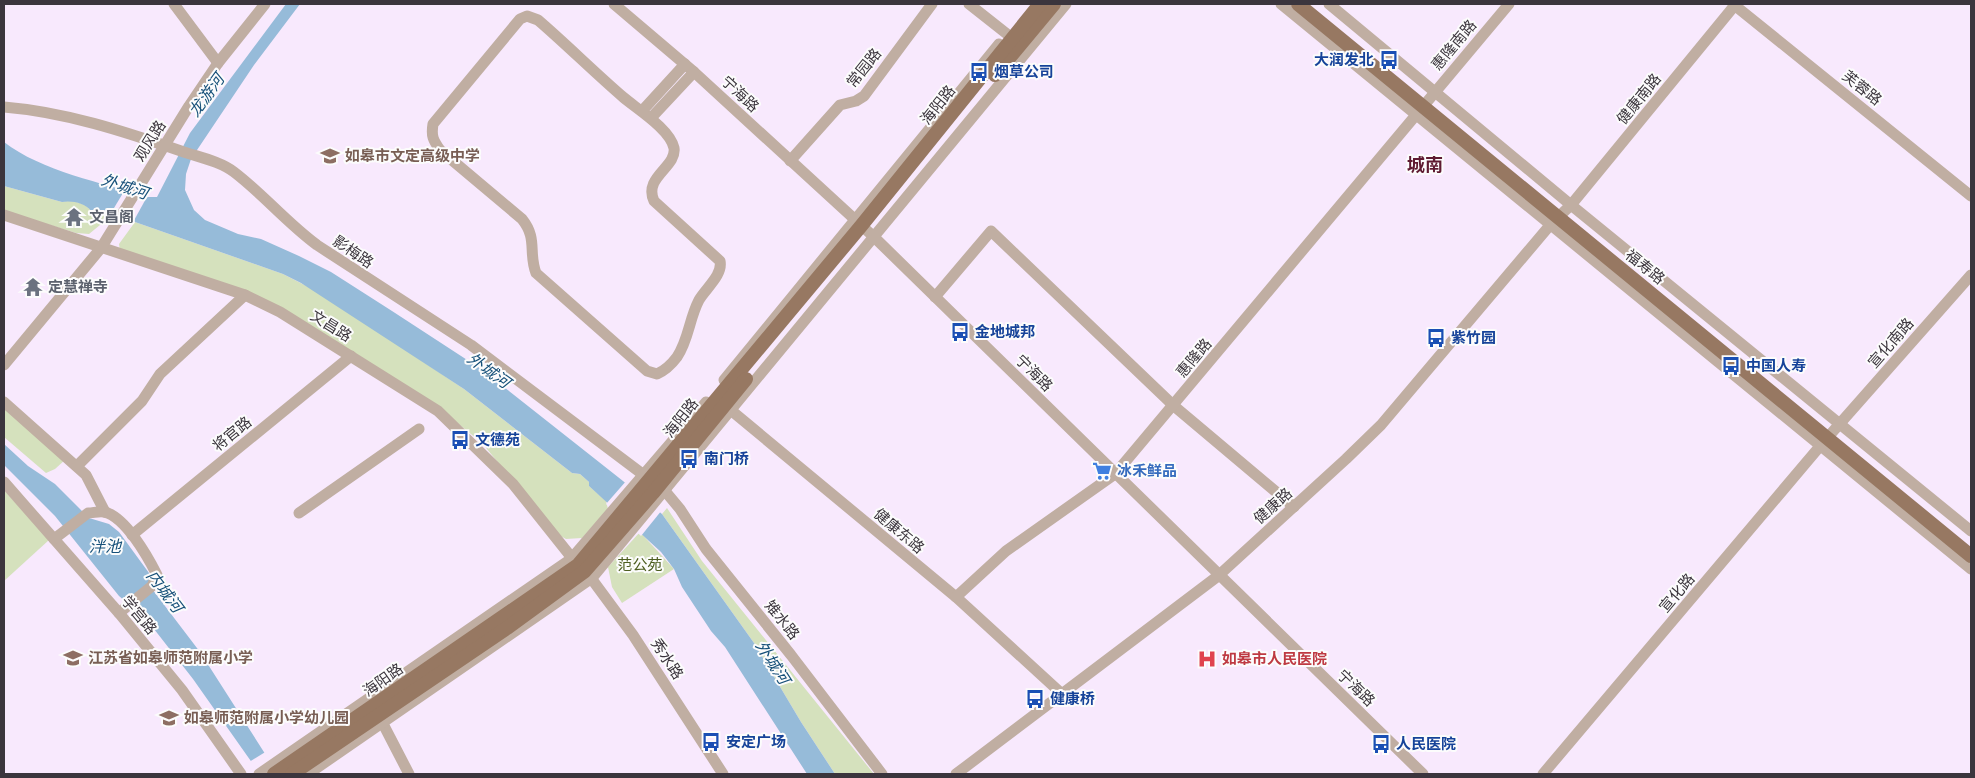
<svg xmlns="http://www.w3.org/2000/svg" width="1975" height="778" font-family="'Titillium Web','Noto Sans SC',sans-serif">
  <style>
    .green { fill: #d5e1bd }
    .water { fill: #96bbd9 }
    .pier { fill: #f8e9fd }
    .lines { fill: none; stroke-linecap: round; stroke-linejoin: round }
    .minor { stroke: #c0aea2; stroke-width: 11 }
    .major { stroke: #977862; stroke-width: 14 }
    .labels { text-anchor: middle; stroke-width: 4; stroke-linejoin: round; paint-order: stroke }
    .street-label { font-size: 15px; fill: #3b353d; stroke: #fcfcfc }
    .transit-label { font-size: 15px; font-weight: bold; fill: #164399; stroke: #fcfcfc; text-anchor: start }
    .education-label { font-size: 15px; font-weight: bold; fill: #785e54; stroke: #fcfcfc; text-anchor: start }
    .worship-label { font-size: 15px; font-weight: bold; fill: #5b616d; stroke: #fcfcfc; text-anchor: start }
    .shop-label { font-size: 15px; font-weight: bold; fill: #366cbe; stroke: #fcfcfc; text-anchor: start }
    .park-label { font-size: 15px; fill: #4d5e20; stroke: #fcfcfc }
    .health-label { font-size: 15px; font-weight: bold; fill: #be3a42; stroke: #fcfcfc; text-anchor: start }
    .water-label { font-size: 16px; font-style: italic; fill: #165079; stroke: #fcfcfc }
    .quarter-label { font-size: 18px; font-weight: bold; fill: #5f1b32; stroke: #fcfcfc }
  </style>
  <rect width="100%" height="100%" fill="#f8e9fd"/>
  <g class="green">
    <path d="M 4,186 L 62,202 C 71,199 86,203 91,211 L 106,214 L 100,225 L 89,234 L 76,233 L 4,211 Z"/>
    <path d="M 135,222 L 283,274 L 320,293 L 464,389 L 572,473 L 580,474 L 589,482 L 589,486 L 606,501 L 608,509 L 582,538 L 566,539 L 557,534 L 482,443 L 434,404 L 255,295 L 120,251 L 119,244 Z"/>
    <path d="M 4,403 L 66,459 L 55,469 L 46,473 L 4,437 Z"/>
    <path d="M 4,490 L 49,540 L 4,581 Z"/>
    <path d="M 667,508 L 702,561 L 874,774 L 835,774 L 801,722 L 754,643 L 662,514 Z"/>
    <path d="M 640,532 L 674,569 L 622,603 L 612,587 L 608,567 Z"/>
  </g>
  <g class="water">
    <path d="M 286,4 L 300,4 L 254,65 L 191,159 L 186,174 L 185,190 L 194,210 L 205,220 L 238,234 L 261,239 L 299,256 L 331,272 L 392,311 L 481,369 L 623,481 L 662,514 L 754,643 L 801,722 L 835,774 L 807,774 L 725,647 L 711,631 L 682,587 L 674,569 L 661,552 L 589,486 L 589,482 L 580,474 L 572,473 L 464,389 L 301,283 L 283,274 L 135,222 L 91,211 C 86,203 71,200 62,202 L 4,186 L 4,142 C 41,171 103,183 148,197 L 157,197 L 190,133 Z"/>
    <path d="M 4,444 L 28,466 L 55,484 L 89,518 L 109,524 L 119,532 L 149,573 L 152,580 L 149,585 L 200,652 L 278,774 L 260,774 L 193,679 L 147,620 L 119,596 L 55,516 L 4,465 Z"/>
  </g>
  <g class="pier">
    <path d="M 126,188 L 148,195 L 132,224 L 108,218 Z"/>
    <path d="M 627,480 L 662,510 L 641,536 L 606,504 Z"/>
    <path d="M 267,751 L 281,773 L 257,774 L 249,762 Z"/>
  </g>
  <g class="lines">
    <g class="minor">
      <path d="M 174,4 L 218,63"/>
      <path d="M 614,4 L 694,72 L 874,237 L 1423,774"/>
      <path d="M 969,4 L 1007,34"/>
      <path d="M 1281,4 L 1971,569"/>
      <path d="M 1329,4 L 1571,205 L 1971,531"/>
      <path d="M 1733,4 L 1971,196"/>
      <path d="M 527,16 L 538,20 C 567,45 594,72 623,97 C 637,109 670,129 674,148 C 677,167 643,177 654,201 L 720,261 C 723,275 706,288 699,300 C 689,319 689,339 677,357 C 671,365 666,370 657,374 L 647,371 L 536,273 C 528,252 538,239 522,219 L 440,150 C 433,140 431,136 433,124 L 520,19 Z"/>
      <path d="M 4,107 C 65,112 123,131 181,151 C 198,157 220,161 234,172 C 263,194 287,223 317,245 L 471,345 L 665,491 L 680,509 L 706,549 L 791,655 L 882,774"/>
      <path d="M 642,111 L 685,64"/>
      <path d="M 651,118 L 694,72"/>
      <path d="M 790,161 L 840,105 L 856,101 L 864,96 L 932,4"/>
      <path d="M 4,215 L 245,295 L 280,312 L 438,411 L 513,484 L 576,563"/>
      <path d="M 935,297 L 991,231 L 1174,406 L 1294,507"/>
      <path d="M 4,365 L 101,248 L 189,106 L 218,63 L 265,4"/>
      <path d="M 724,380 L 999,44"/>
      <path d="M 4,402 L 86,475 L 105,512"/>
      <path d="M 727,407 L 956,597 L 1062,694"/>
      <path d="M 77,466 L 142,401 L 160,374 L 245,295"/>
      <path d="M 4,482 L 119,613 L 182,690 L 241,774"/>
      <path d="M 299,513 L 419,429"/>
      <path d="M 132,535 L 351,356"/>
      <path d="M 54,539 L 88,513 C 93,513 99,511 104,512 C 125,516 148,557 157,575 L 152,586 L 119,613"/>
      <path d="M 588,574 L 633,635 L 723,774"/>
      <path d="M 956,597 L 1006,551 L 1115,474 L 1509,4"/>
      <path d="M 380,718 L 409,774"/>
      <path d="M 259,774 L 571,559 L 706,402"/>
      <path d="M 308,774 L 592,578 L 1066,4"/>
      <path d="M 956,774 L 1218,576 L 1346,459 L 1381,425 L 1551,224 L 1571,205 L 1735,5"/>
      <path d="M 1543,774 L 1821,445 L 1971,275"/>
    </g>
    <g class="major">
      <path d="M 1298,4 L 1971,556"/>
      <path d="M 995,75 L 1054,4"/>
      <path d="M 274,774 L 578,565 L 861,226 L 1040,4"/>
      <path d="M 292,774 L 507,628 L 585,571 L 653,493 L 746,379"/>
    </g>
  </g>
  <defs>
    <g id="bus-bare" transform="scale(1.5)"><path d="M-5-6H5V4H4V6H2V4H-2V6H-4V4H-5ZM-3.5-4V0h7V-4ZM-3.5 1.2v1.5H-2V1.2ZM2 1.2v1.5H3.5V1.2Z" fill="#1a4fb4" stroke="#fcfcfc" stroke-width="2.5" paint-order="stroke"/></g>
    <g id="school-bare" transform="scale(1.5)"><path d="M0-5L7-2L0 1L-7-2ZM-4 1L0 2.5L4 1V4Q0 6-4 4Z" fill="#8d6e63" stroke="#fcfcfc" stroke-width="2.5" paint-order="stroke"/></g>
    <g id="temple-bare" transform="scale(1.5)"><path d="M0-6L5-2H3V0L6.5 2.5H4V6H1.5V3h-3V6H-4V2.5H-6.5L-3 0V-2H-5Z" fill="#6b7280" stroke="#fcfcfc" stroke-width="2.5" paint-order="stroke"/></g>
    <g id="supermarket-bare" transform="scale(1.5)"><path d="M-6-5.5h2.5l.6 2H6L4.5 2H-2.5L-4.4-4H-6ZM-1.5 3.2a1.3 1.3 0 1 0 .1 0ZM3 3.2a1.3 1.3 0 1 0 .1 0Z" fill="#3f7fe0" stroke="#fcfcfc" stroke-width="2.5" paint-order="stroke"/></g>
    <g id="hospital-bare" transform="scale(1.5)"><path d="M-5-5h3v3.5h4V-5h3V5h-3V1.5h-4V5h-3Z" fill="#e0444e" stroke="#fcfcfc" stroke-width="2.5" paint-order="stroke"/></g>
  </defs>
  <g fill-rule="evenodd">
    <use href="#bus-bare" x="1389" y="60"/>
    <use href="#bus-bare" x="979" y="72"/>
    <use href="#school-bare" x="330" y="156"/>
    <use href="#temple-bare" x="74" y="217"/>
    <use href="#temple-bare" x="33" y="287"/>
    <use href="#bus-bare" x="960" y="332"/>
    <use href="#bus-bare" x="1436" y="338"/>
    <use href="#bus-bare" x="1731" y="366"/>
    <use href="#bus-bare" x="460" y="440"/>
    <use href="#bus-bare" x="689" y="459"/>
    <use href="#supermarket-bare" x="1102" y="471"/>
    <use href="#school-bare" x="73" y="658"/>
    <use href="#hospital-bare" x="1207" y="659"/>
    <use href="#bus-bare" x="1035" y="699"/>
    <use href="#school-bare" x="169" y="718"/>
    <use href="#bus-bare" x="711" y="742"/>
    <use href="#bus-bare" x="1381" y="744"/>
  </g>
  <g class="labels">
    <g class="street-label">
      <text transform="translate(1454 45) rotate(-50)" y="5">惠隆南路</text>
      <text transform="translate(864 68) rotate(-51)" y="5">常园路</text>
      <text transform="translate(1862 88) rotate(39)" y="5">芙蓉路</text>
      <text transform="translate(740 94) rotate(43)" y="5">宁海路</text>
      <text transform="translate(1639 99) rotate(-51)" y="5">健康南路</text>
      <text transform="translate(938 105) rotate(-51)" y="5">海阳路</text>
      <text transform="translate(150 141) rotate(-58)" y="5">观风路</text>
      <text transform="translate(353 252) rotate(34)" y="5">影梅路</text>
      <text transform="translate(1645 267) rotate(39)" y="5">福寿路</text>
      <text transform="translate(331 326) rotate(32)" y="5">文昌路</text>
      <text transform="translate(1891 343) rotate(-49)" y="5">宣化南路</text>
      <text transform="translate(1194 358) rotate(-50)" y="5">惠隆路</text>
      <text transform="translate(1034 373) rotate(45)" y="5">宁海路</text>
      <text transform="translate(681 418) rotate(-51)" y="5">海阳路</text>
      <text transform="translate(232 434) rotate(-39)" y="5">将官路</text>
      <text transform="translate(1273 506) rotate(-42)" y="5">健康路</text>
      <text transform="translate(899 531) rotate(40)" y="5">健康东路</text>
      <text transform="translate(1677 593) rotate(-50)" y="5">宣化路</text>
      <text transform="translate(139 615) rotate(50)" y="5">学宫路</text>
      <text transform="translate(782 620) rotate(51)" y="5">雉水路</text>
      <text transform="translate(667 659) rotate(57)" y="5">秀水路</text>
      <text transform="translate(383 680) rotate(-35)" y="5">海阳路</text>
      <text transform="translate(1356 688) rotate(44)" y="5">宁海路</text>
    </g>
    <g class="transit-label">
      <text x="1374" y="65" text-anchor="end">大润发北</text>
      <text x="994" y="77">烟草公司</text>
      <text x="975" y="337">金地城邦</text>
      <text x="1451" y="343">紫竹园</text>
      <text x="1746" y="371">中国人寿</text>
      <text x="475" y="445">文德苑</text>
      <text x="704" y="464">南门桥</text>
      <text x="1050" y="704">健康桥</text>
      <text x="726" y="747">安定广场</text>
      <text x="1396" y="749">人民医院</text>
    </g>
    <g class="education-label">
      <text x="345" y="161">如皋市文定高级中学</text>
      <text x="88" y="663">江苏省如皋师范附属小学</text>
      <text x="184" y="723">如皋师范附属小学幼儿园</text>
    </g>
    <g class="worship-label">
      <text x="89" y="222">文昌阁</text>
      <text x="48" y="292">定慧禅寺</text>
    </g>
    <g class="shop-label">
      <text x="1117" y="476">冰禾鲜品</text>
    </g>
    <g class="park-label">
      <text x="640" y="570">范公苑</text>
    </g>
    <g class="health-label">
      <text x="1222" y="664">如皋市人民医院</text>
    </g>
    <g class="water-label">
      <text transform="translate(206 95) rotate(-54)" y="6">龙游河</text>
      <text transform="translate(125 186) rotate(18)" y="6">外城河</text>
      <text transform="translate(489 370) rotate(36)" y="6">外城河</text>
      <text x="105" y="552">泮池</text>
      <text transform="translate(165 591) rotate(53)" y="6">内城河</text>
      <text transform="translate(773 662) rotate(57)" y="6">外城河</text>
    </g>
    <g class="quarter-label">
      <text x="1425" y="171">城南</text>
    </g>
  </g>
  <rect width="1975" height="778" fill="none" stroke="#3b353d" stroke-width="10"/>
</svg>
